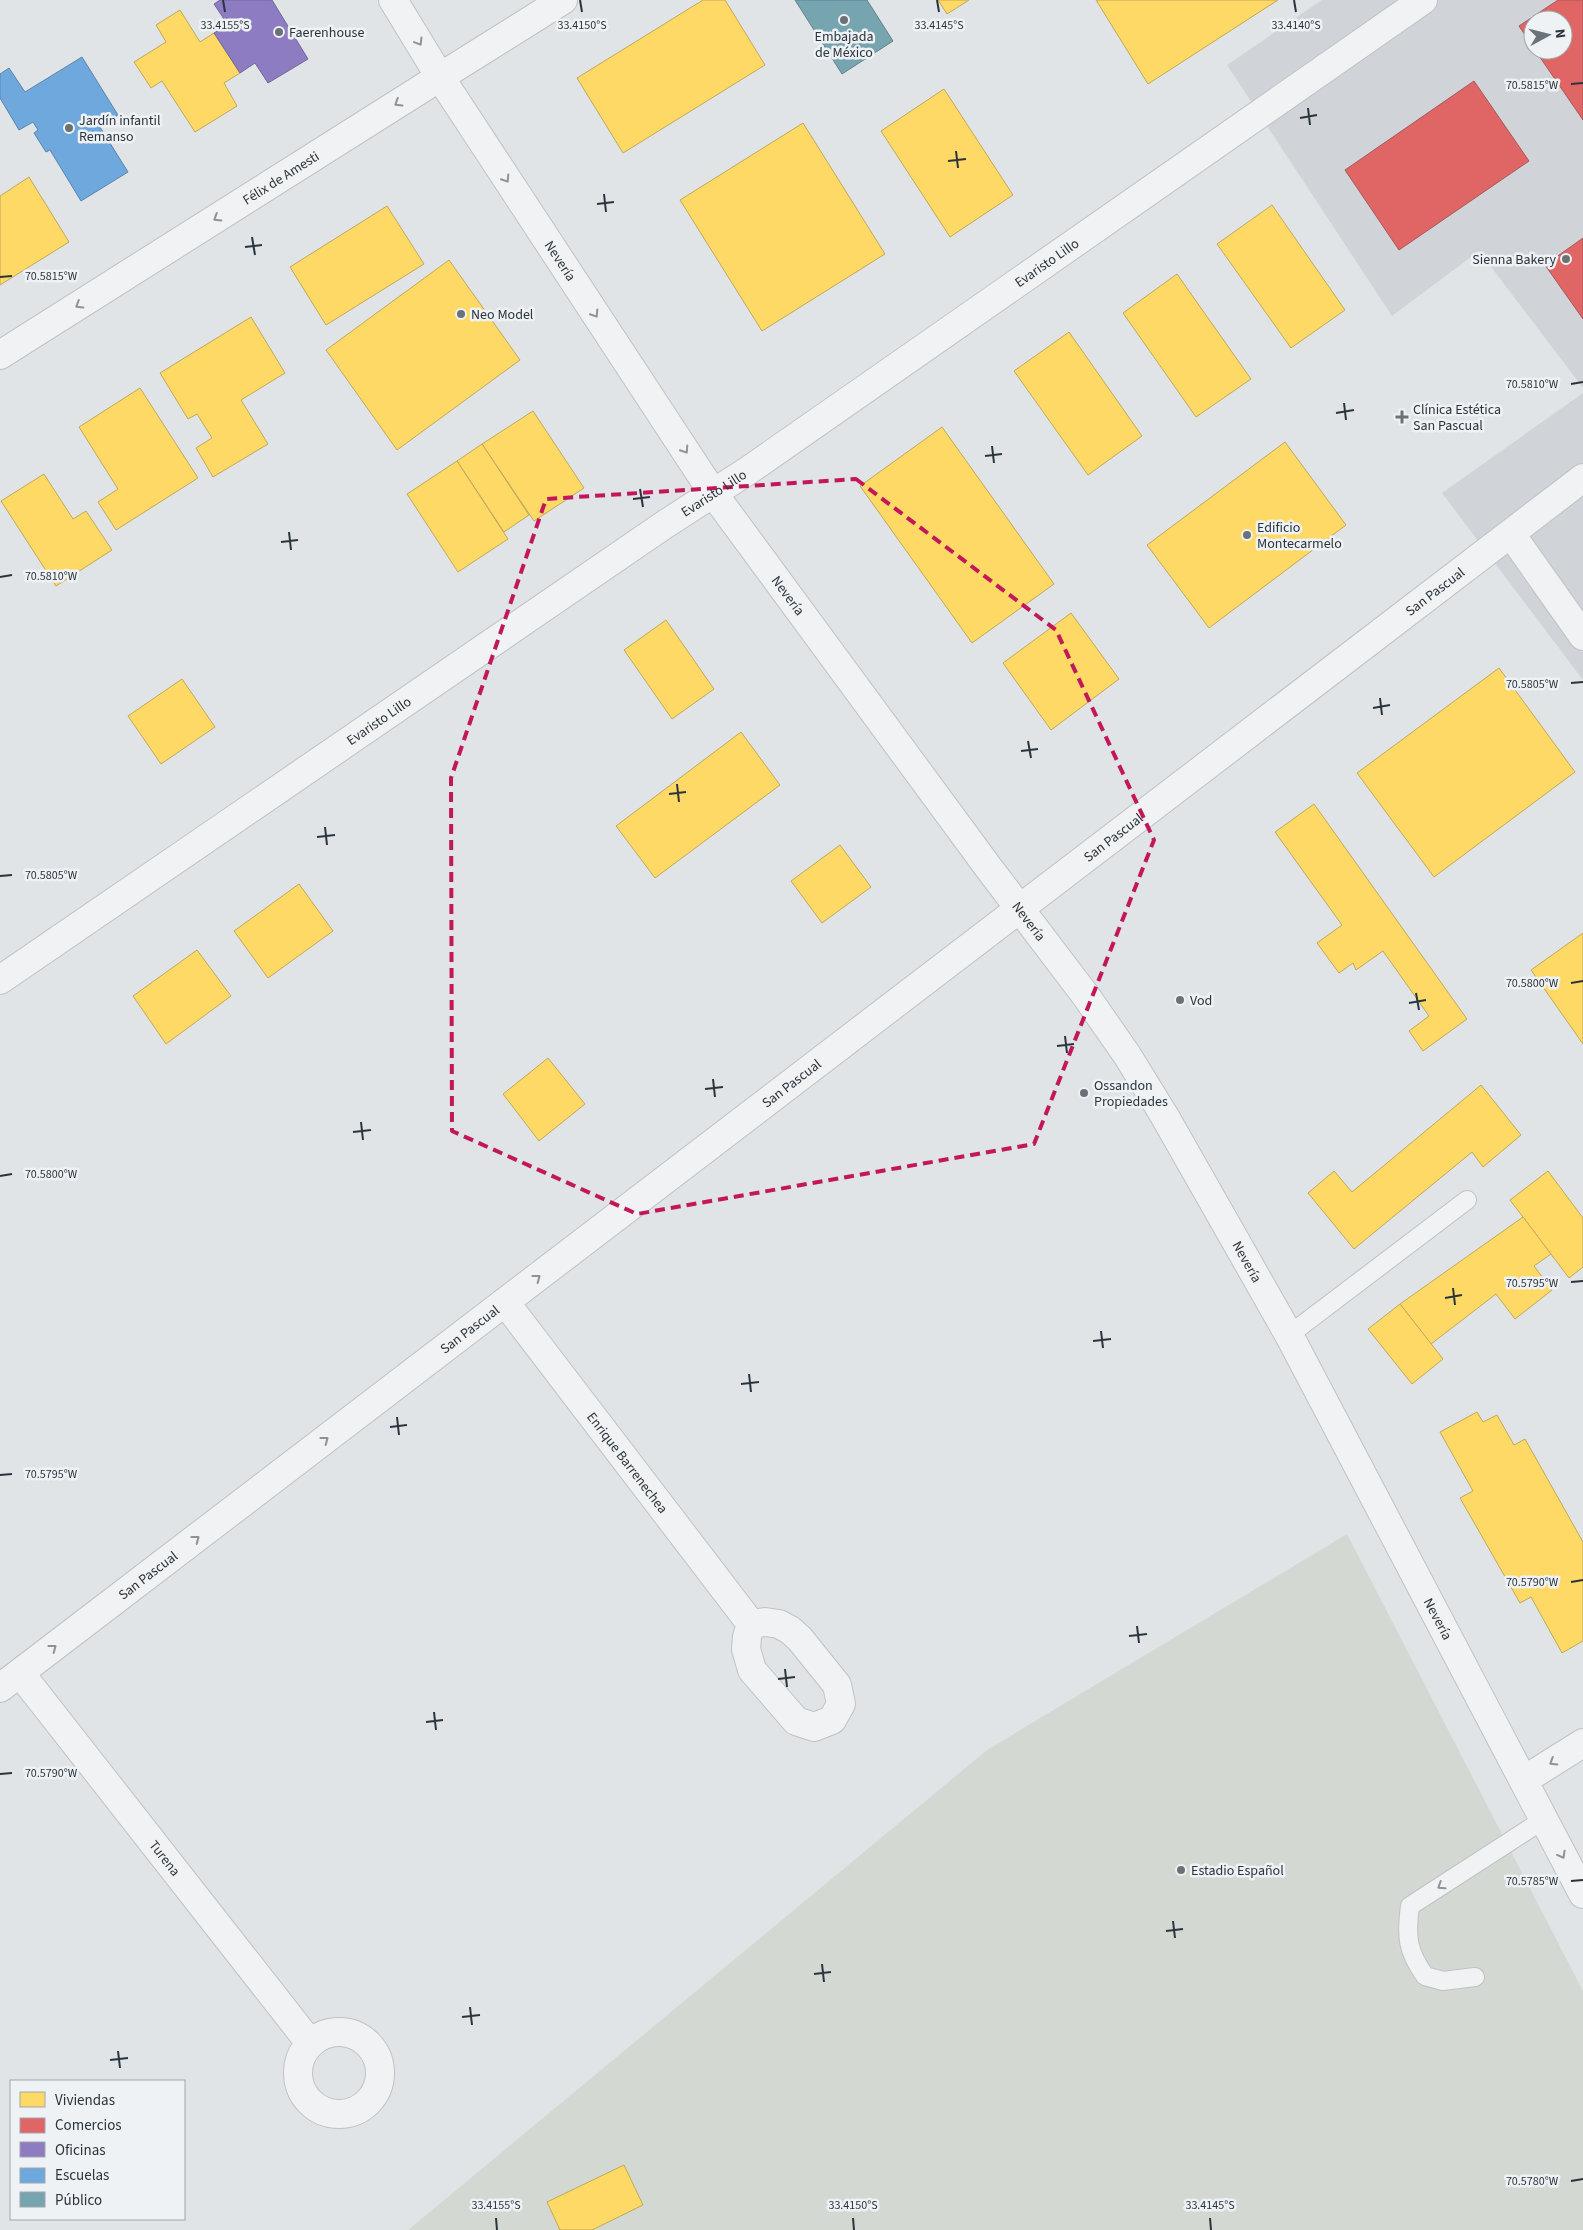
<svg xmlns="http://www.w3.org/2000/svg" width="1583" height="2230" font-family="'Source Sans 3',sans-serif">
  <style>
    .built { fill: #d0d4d8; fill-rule: evenodd }
    .green { fill: #d3d9d2 }
    .homes { fill: #ffd966; stroke: #bfa859 }
    .shops { fill: #e06666; stroke: #a95759 }
    .offices { fill: #8e7cc3; stroke: #70669a }
    .schools { fill: #6fa8dc; stroke: #5a85ac }
    .public { fill: #76a5af; stroke: #5f838c }
    .lines { fill: none; stroke-linecap: round; stroke-linejoin: round }
    .service-casing { stroke: #bfc2c4; stroke-width: 20 }
    .minor-casing { stroke: #bfc2c4; stroke-width: 30 }
    .tertiary-casing { stroke: #bfc2c4; stroke-width: 30 }
    .service { stroke: #f0f2f3; stroke-width: 18 }
    .minor { stroke: #f0f2f3; stroke-width: 28 }
    .tertiary { stroke: #f0f2f3; stroke-width: 28 }
    .oneway { stroke: #8d9398 }
    .marked { fill: none; stroke: #c2185b; stroke-width: 4; stroke-dasharray: 10 6; stroke-linejoin: round }
    .ticks { fill: none; stroke: #2a343c; stroke-width: 2 }
    .poi-dot { fill: #6a7278; stroke: #eff2f5; stroke-width: 2 }
    .labels { text-anchor: middle; stroke-width: 5; stroke-linejoin: round; paint-order: stroke }
    .poi-label { font-size: 14px; fill: #2a343c; stroke: #eff2f5; text-anchor: start }
    .street-label { font-size: 14px; fill: #2a343c; stroke: #eff2f5 }
    .ticks-label { font-size: 12px; text-anchor: middle; fill: #2a343c; stroke: #eff2f5; stroke-width: 5; stroke-linejoin: round; paint-order: stroke }
  </style>
  <rect width="100%" height="100%" fill="#e1e4e6"/>
  <g class="built">
    <path d="M 1322,0 L 1583,0 L 1583,388 L 1479,251 L 1392,316 L 1227,65 ZM 1533,20 L 1563,20 L 1563,50 L 1533,50 Z"/>
    <path d="M 1583,393 L 1583,680 L 1442,493 Z"/>
  </g>
  <path class="green" d="M 1347,1534 L 1583,1991 L 1583,2230 L 408,2230 L 987,1750 Z"/>
  <g class="homes">
    <path d="M 703,0 L 725,0 L 765,65 L 623,153 L 577,78 Z"/>
    <path d="M 938,0 L 969,0 L 947,14 Z"/>
    <path d="M 1096,0 L 1278,0 L 1148,84 Z"/>
    <path d="M 180,10 L 200,42 L 214,33 L 240,73 L 224,83 L 237,106 L 195,132 L 162,81 L 151,88 L 134,62 L 166,42 L 156,25 Z"/>
    <path d="M 944,89 L 1013,195 L 950,237 L 881,131 Z"/>
    <path d="M 803,123 L 885,254 L 762,331 L 680,200 Z"/>
    <path d="M 29,177 L 69,242 L 0,285 L 0,196 Z"/>
    <path d="M 1272,205 L 1345,310 L 1291,348 L 1217,244 Z"/>
    <path d="M 387,206 L 424,264 L 326,325 L 290,267 Z"/>
    <path d="M 449,260 L 520,360 L 397,450 L 326,350 Z"/>
    <path d="M 1177,274 L 1251,379 L 1196,417 L 1123,313 Z"/>
    <path d="M 251,317 L 285,373 L 241,400 L 268,444 L 213,477 L 196,448 L 212,438 L 197,414 L 188,419 L 160,373 Z"/>
    <path d="M 1069,332 L 1142,436 L 1088,475 L 1014,371 Z"/>
    <path d="M 140,388 L 198,478 L 116,530 L 98,502 L 118,489 L 79,427 Z"/>
    <path d="M 533,411 L 584,488 L 534,521 L 482,444 Z"/>
    <path d="M 942,427 L 1054,584 L 972,643 L 860,486 Z"/>
    <path d="M 1285,442 L 1346,525 L 1209,628 L 1147,545 Z"/>
    <path d="M 482,444 L 529,515 L 504,532 L 457,461 Z"/>
    <path d="M 457,461 L 508,539 L 458,572 L 407,494 Z"/>
    <path d="M 44,474 L 73,519 L 86,511 L 112,550 L 56,586 L 1,501 Z"/>
    <path d="M 1071,613 L 1119,679 L 1051,730 L 1003,663 Z"/>
    <path d="M 666,620 L 714,689 L 672,719 L 624,650 Z"/>
    <path d="M 1499,668 L 1575,772 L 1434,877 L 1357,773 Z"/>
    <path d="M 182,679 L 215,727 L 161,764 L 128,716 Z"/>
    <path d="M 741,732 L 780,785 L 655,878 L 616,826 Z"/>
    <path d="M 1314,804 L 1467,1019 L 1423,1051 L 1409,1031 L 1429,1016 L 1383,951 L 1356,970 L 1353,963 L 1339,973 L 1317,943 L 1342,925 L 1275,832 Z"/>
    <path d="M 840,845 L 871,887 L 822,923 L 791,881 Z"/>
    <path d="M 299,884 L 333,931 L 268,978 L 234,931 Z"/>
    <path d="M 1583,933 L 1583,1044 L 1531,970 Z"/>
    <path d="M 197,950 L 231,996 L 166,1044 L 133,996 Z"/>
    <path d="M 548,1058 L 585,1104 L 539,1141 L 503,1094 Z"/>
    <path d="M 1481,1085 L 1521,1135 L 1483,1167 L 1472,1152 L 1354,1249 L 1308,1193 L 1334,1171 L 1352,1192 Z"/>
    <path d="M 1548,1171 L 1583,1218 L 1583,1267 L 1569,1278 L 1510,1200 Z"/>
    <path d="M 1523,1217 L 1551,1254 L 1534,1266 L 1552,1290 L 1515,1319 L 1496,1294 L 1431,1344 L 1400,1304 Z"/>
    <path d="M 1400,1304 L 1443,1359 L 1412,1384 L 1368,1329 Z"/>
    <path d="M 1477,1412 L 1483,1422 L 1497,1415 L 1514,1445 L 1525,1439 L 1583,1542 L 1583,1641 L 1562,1653 L 1531,1597 L 1520,1603 L 1460,1498 L 1473,1491 L 1440,1432 Z"/>
    <path d="M 624,2165 L 643,2205 L 592,2230 L 560,2230 L 547,2202 Z"/>
  </g>
  <g class="shops">
    <path d="M 1558,0 L 1583,0 L 1583,120 L 1535,50 L 1563,50 L 1563,20 L 1533,20 L 1533,47 L 1519,26 Z"/>
    <path d="M 1474,81 L 1529,161 L 1399,250 L 1345,170 Z"/>
    <path d="M 1583,238 L 1583,319 L 1545,265 Z"/>
  </g>
  <path class="offices" d="M 220,0 L 272,0 L 308,59 L 268,83 L 255,63 L 240,73 L 214,33 L 228,25 L 214,4 Z"/>
  <path class="schools" d="M 82,57 L 118,115 L 100,127 L 128,172 L 81,201 L 50,150 L 46,152 L 34,133 L 38,130 L 33,122 L 19,130 L 0,98 L 0,74 L 9,68 L 25,92 Z"/>
  <path class="public" d="M 795,0 L 867,0 L 893,41 L 842,74 Z"/>
  <g class="lines">
    <g class="service-casing">
      <g id="service">
        <path d="M 1289,1335 L 1467,1200"/>
        <path d="M 1475,1977 L 1443,1981 L 1425,1976 C 1407,1951 1406,1936 1410,1906 L 1543,1820"/>
      </g>
    </g>
    <g class="minor-casing">
      <g id="minor">
        <path d="M 440,77 L 563,0"/>
        <path d="M 1511,534 L 1583,636"/>
        <path id="s1" d="M 0,980 L 664,525 L 749,470 L 1423,0"/>
        <path id="s2" d="M 505,1302 L 751,1624"/>
        <path d="M 765,1622 L 779,1624 L 790,1630 L 800,1639 L 837,1685 L 841,1704 L 832,1720 L 814,1727 L 796,1721 L 752,1670 L 746,1649 L 747,1637 L 751,1624 Z"/>
        <path id="s3" d="M 20,1673 L 310,2043"/>
        <path d="M 1524,1780 L 1583,1743"/>
        <circle cx="339" cy="2073" r="41"/>
      </g>
    </g>
    <g class="tertiary-casing">
      <g id="tertiary">
        <path id="s4" d="M 393,0 L 440,77 L 713,493 L 988,867 L 1086,996 L 1127,1055 L 1164,1115 L 1289,1335 L 1583,1894"/>
        <path id="s5" d="M 0,355 L 440,77"/>
        <path id="s6" d="M 0,1688 L 1583,478"/>
      </g>
    </g>
    <use href="#service" class="service"/>
    <use href="#minor" class="minor"/>
    <use href="#tertiary" class="tertiary"/>
  </g>
  <defs><path id="oneway-chevron" d="M-2-3.5L2.5 0L-2 3.5" fill="none" stroke-width="1.6" stroke-linecap="round" stroke-linejoin="round" transform="scale(1.25)"/></defs>
  <g class="oneway">
    <use href="#oneway-chevron" transform="translate(419 42) rotate(59)"/>
    <use href="#oneway-chevron" transform="translate(398 103) rotate(148)"/>
    <use href="#oneway-chevron" transform="translate(506 179) rotate(57)"/>
    <use href="#oneway-chevron" transform="translate(217 218) rotate(148)"/>
    <use href="#oneway-chevron" transform="translate(79 305) rotate(148)"/>
    <use href="#oneway-chevron" transform="translate(595 314) rotate(57)"/>
    <use href="#oneway-chevron" transform="translate(685 450) rotate(57)"/>
    <use href="#oneway-chevron" transform="translate(537 1278) rotate(-37)"/>
    <use href="#oneway-chevron" transform="translate(325 1440) rotate(-37)"/>
    <use href="#oneway-chevron" transform="translate(196 1539) rotate(-37)"/>
    <use href="#oneway-chevron" transform="translate(53 1648) rotate(-37)"/>
    <use href="#oneway-chevron" transform="translate(1553 1762) rotate(148)"/>
    <use href="#oneway-chevron" transform="translate(1562 1855) rotate(61)"/>
    <use href="#oneway-chevron" transform="translate(1441 1886) rotate(147)"/>
  </g>
  <path class="marked" d="M 856,479 L 1056,630 L 1154,840 L 1034,1144 L 637,1214 L 452,1131 L 451,778 L 546,499 Z"/>
  <path class="ticks" d="M 223,0 L 225,12M 580,0 L 582,12M 937,0 L 939,12M 1294,0 L 1296,12M 1571,84 L 1583,83M 1308,108 L 1310,125M 1300,118 L 1317,115M 956,151 L 958,168M 948,161 L 966,159M 604,194 L 606,212M 597,204 L 614,202M 252,237 L 255,255M 245,247 L 262,245M 0,277 L 12,276M 1571,384 L 1583,382M 1344,403 L 1346,420M 1336,413 L 1354,410M 992,446 L 994,463M 985,456 L 1002,454M 640,489 L 643,507M 633,499 L 650,497M 289,532 L 291,550M 281,542 L 298,540M 0,577 L 12,575M 1571,683 L 1583,682M 1380,698 L 1382,715M 1373,708 L 1390,705M 1028,741 L 1031,758M 1021,751 L 1038,749M 677,784 L 679,802M 669,794 L 686,792M 325,827 L 327,845M 317,837 L 335,835M 0,876 L 12,875M 1571,983 L 1583,981M 1416,993 L 1419,1010M 1409,1003 L 1426,1000M 1065,1036 L 1067,1053M 1057,1046 L 1074,1044M 713,1079 L 715,1097M 705,1089 L 723,1087M 361,1122 L 363,1140M 353,1132 L 371,1130M 0,1176 L 12,1174M 1571,1282 L 1583,1281M 1453,1288 L 1455,1305M 1445,1298 L 1462,1295M 1101,1331 L 1103,1348M 1093,1341 L 1111,1339M 749,1374 L 751,1392M 741,1384 L 759,1382M 397,1417 L 399,1435M 390,1427 L 407,1425M 0,1475 L 12,1474M 1571,1582 L 1583,1580M 1137,1626 L 1139,1643M 1129,1636 L 1147,1634M 785,1669 L 787,1687M 778,1679 L 795,1677M 434,1712 L 436,1730M 426,1722 L 443,1720M 0,1774 L 12,1773M 1571,1881 L 1583,1880M 1173,1921 L 1175,1938M 1166,1931 L 1183,1929M 822,1964 L 824,1982M 814,1974 L 831,1972M 470,2007 L 472,2025M 462,2017 L 480,2015M 118,2051 L 120,2068M 110,2060 L 128,2058M 1571,2181 L 1583,2179M 496,2218 L 497,2230M 853,2218 L 854,2230M 1210,2218 L 1211,2230"/>
  <g class="poi-dot">
    <circle cx="844" cy="20" r="5"/>
    <circle cx="279" cy="32" r="5"/>
    <circle cx="69" cy="128" r="5"/>
    <circle cx="1566" cy="259" r="5"/>
    <circle cx="461" cy="314" r="5"/>
    <path d="M1399.5 409.5h5v5h5v5h-5v5h-5v-5h-5v-5h5z"/>
    <circle cx="1247" cy="535" r="5"/>
    <circle cx="1180" cy="1000" r="5"/>
    <circle cx="1084" cy="1093" r="5"/>
    <circle cx="1181" cy="1870" r="5"/>
  </g>
  <g class="labels">
    <g class="poi-label">
      <text x="289" y="37">Faerenhouse</text>
      <text x="844" y="41" text-anchor="middle">Embajada<tspan x="844" dy="16">de México</tspan></text>
      <text x="79" y="125">Jardín infantil<tspan x="79" dy="16">Remanso</tspan></text>
      <text x="1556" y="264" text-anchor="end">Sienna Bakery</text>
      <text x="471" y="319">Neo Model</text>
      <text x="1413" y="414">Clínica Estética<tspan x="1413" dy="16">San Pascual</tspan></text>
      <text x="1257" y="532">Edificio<tspan x="1257" dy="16">Montecarmelo</tspan></text>
      <text x="1190" y="1005">Vod</text>
      <text x="1094" y="1090">Ossandon<tspan x="1094" dy="16">Propiedades</tspan></text>
      <text x="1191" y="1875">Estadio Español</text>
    </g>
    <g class="street-label">
      <text dy="5" stroke="none"><textPath href="#s5" startOffset="332">Félix de Amesti</textPath></text>
      <text dy="5" stroke="none"><textPath href="#s4" startOffset="310">Nevería</textPath></text>
      <text dy="5" stroke="none"><textPath href="#s1" startOffset="1269">Evaristo Lillo</textPath></text>
      <text dy="5" stroke="none"><textPath href="#s1" startOffset="864">Evaristo Lillo</textPath></text>
      <text dy="5" stroke="none"><textPath href="#s6" startOffset="1806">San Pascual</textPath></text>
      <text dy="5" stroke="none"><textPath href="#s4" startOffset="715">Nevería</textPath></text>
      <text dy="5" stroke="none"><textPath href="#s1" startOffset="459">Evaristo Lillo</textPath></text>
      <text dy="5" stroke="none"><textPath href="#s6" startOffset="1401">San Pascual</textPath></text>
      <text dy="5" stroke="none"><textPath href="#s4" startOffset="1120">Nevería</textPath></text>
      <text dy="5" stroke="none"><textPath href="#s6" startOffset="996">San Pascual</textPath></text>
      <text dy="5" stroke="none"><textPath href="#s4" startOffset="1525">Nevería</textPath></text>
      <text dy="5" stroke="none"><textPath href="#s6" startOffset="591">San Pascual</textPath></text>
      <text dy="5" stroke="none"><textPath href="#s2" startOffset="202">Enrique Barrenechea</textPath></text>
      <text dy="5" stroke="none"><textPath href="#s6" startOffset="186">San Pascual</textPath></text>
      <text dy="5" stroke="none"><textPath href="#s4" startOffset="1930">Nevería</textPath></text>
      <text dy="5" stroke="none"><textPath href="#s3" startOffset="235">Turena</textPath></text>
    </g>
  </g>
  <g class="ticks-label">
    <text x="225" y="29">33.4155°S</text>
    <text x="582" y="29">33.4150°S</text>
    <text x="939" y="29">33.4145°S</text>
    <text x="1296" y="29">33.4140°S</text>
    <text x="1532" y="89">70.5815°W</text>
    <text x="51" y="280">70.5815°W</text>
    <text x="1532" y="388">70.5810°W</text>
    <text x="51" y="580">70.5810°W</text>
    <text x="1532" y="688">70.5805°W</text>
    <text x="51" y="879">70.5805°W</text>
    <text x="1532" y="987">70.5800°W</text>
    <text x="51" y="1178">70.5800°W</text>
    <text x="1532" y="1287">70.5795°W</text>
    <text x="51" y="1478">70.5795°W</text>
    <text x="1532" y="1586">70.5790°W</text>
    <text x="51" y="1777">70.5790°W</text>
    <text x="1532" y="1885">70.5785°W</text>
    <text x="1532" y="2185">70.5780°W</text>
    <text x="496" y="2209">33.4155°S</text>
    <text x="853" y="2209">33.4150°S</text>
    <text x="1210" y="2209">33.4145°S</text>
  </g>
  <rect x="10" y="2080" width="175" height="140" fill="#eff2f5" stroke="#a0a6ab"/>
  <rect x="20" y="2092" width="25" height="15" fill="#ffd966" stroke="#a0a6ab"/>
  <text x="55" y="2105" font-size="15" fill="#2a343c">Viviendas</text>
  <rect x="20" y="2118" width="25" height="15" fill="#e06666" stroke="#a0a6ab"/>
  <text x="55" y="2130" font-size="15" fill="#2a343c">Comercios</text>
  <rect x="20" y="2142" width="25" height="15" fill="#8e7cc3" stroke="#a0a6ab"/>
  <text x="55" y="2155" font-size="15" fill="#2a343c">Oficinas</text>
  <rect x="20" y="2168" width="25" height="15" fill="#6fa8dc" stroke="#a0a6ab"/>
  <text x="55" y="2180" font-size="15" fill="#2a343c">Escuelas</text>
  <rect x="20" y="2192" width="25" height="15" fill="#76a5af" stroke="#a0a6ab"/>
  <text x="55" y="2205" font-size="15" fill="#2a343c">Público</text>
  <g transform="translate(1548 35) rotate(83)"><circle r="24" fill="#eff2f5" stroke="#a0a6ab"/>
  <path d="M0-4L9 19L0 12L-9 19Z" fill="#6a7278"/>
  <text y="-8" font-size="14" font-weight="bold" text-anchor="middle" fill="#2a343c">N</text>
  </g>
</svg>
